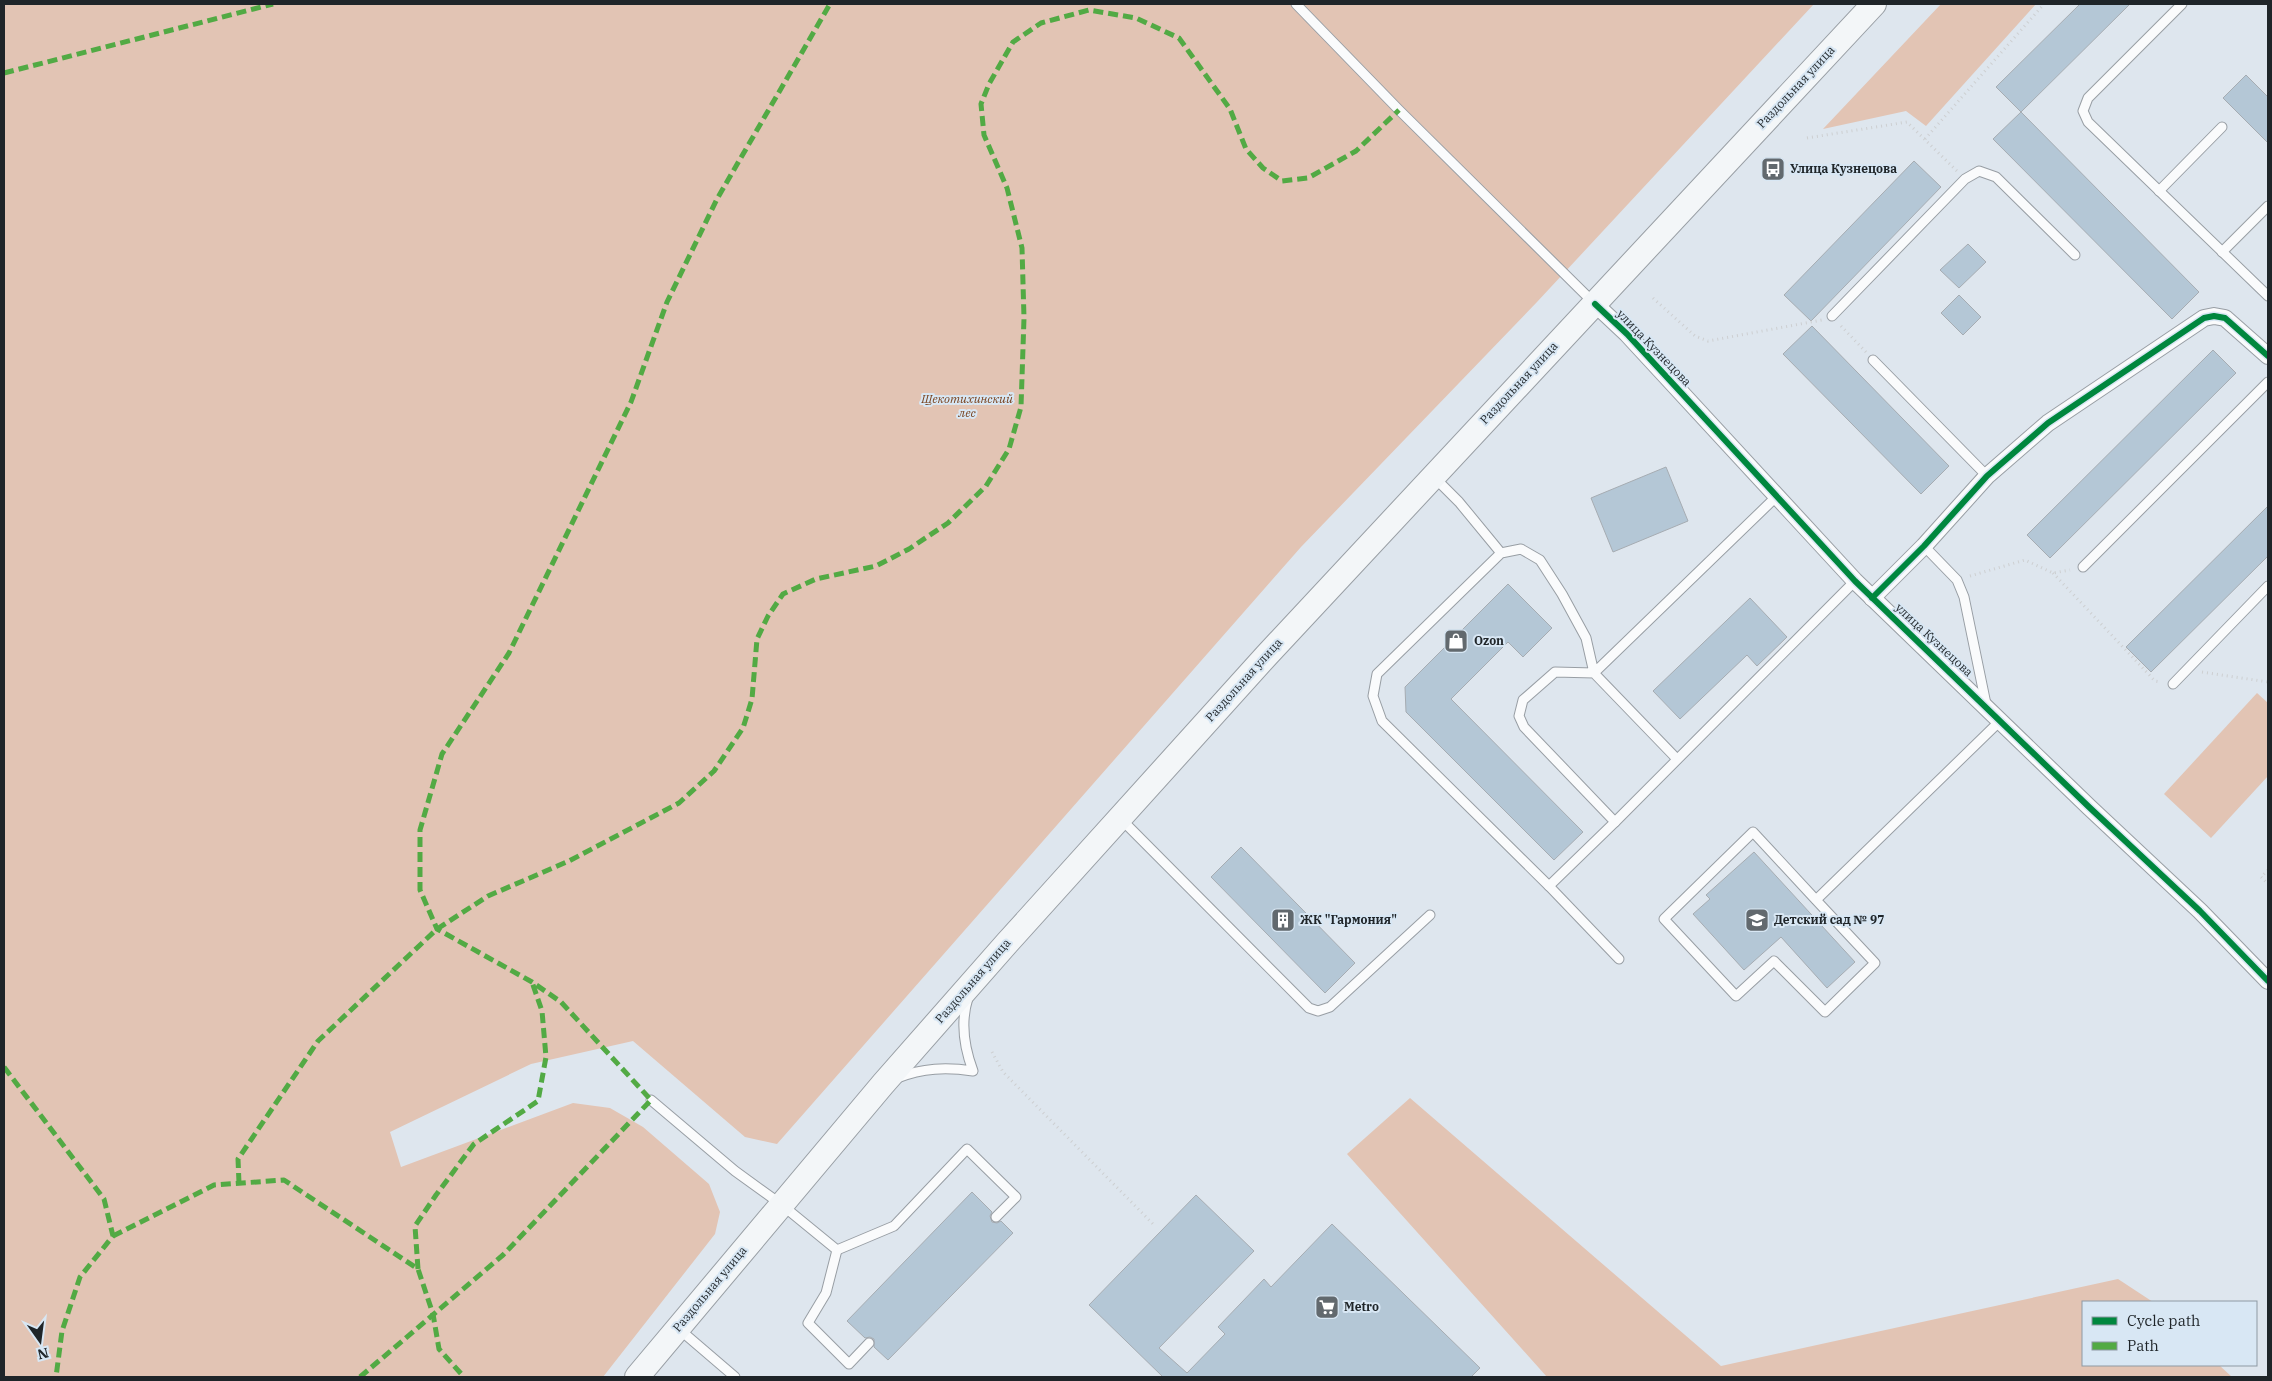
<svg xmlns="http://www.w3.org/2000/svg" width="2272" height="1381" font-family="'IBM Plex Serif',serif">
  <style>
    .green { fill: #e2c4b4 }
    .building { fill: #b4c7d6; stroke: #a6acb2 }
    .lines { fill: none; stroke-linecap: round; stroke-linejoin: round }
    .lane-casing { stroke: #989ea4; stroke-width: 11 }
    .street-casing { stroke: #989ea4; stroke-width: 18 }
    .secondary-casing { stroke: #989ea4; stroke-width: 26 }
    .path { stroke: #cdcfd1; stroke-width: 3; stroke-dasharray: 1 4; stroke-linecap: butt }
    .lane { stroke: #fafbfc; stroke-width: 9 }
    .street { stroke: #fafbfc; stroke-width: 16 }
    .secondary { stroke: #f3f6f8; stroke-width: 24 }
    .quiet { stroke: #52aa44; stroke-width: 5; stroke-dasharray: 10 5; stroke-linecap: butt }
    .cycleway-casing { stroke: #d8e7f4; stroke-width: 9 }
    .cycleway { stroke: #00873e; stroke-width: 6 }
    .labels { text-anchor: middle; stroke-width: 4; stroke-linejoin: round; paint-order: stroke }
    .street-label { font-size: 12px; fill: #1f2529; stroke: #d8e7f4 }
    .poi-label { font-size: 12px; font-weight: bold; fill: #1f2529; stroke: #d8e7f4; text-anchor: start }
    .park-label { font-size: 12px; font-style: italic; fill: #7a4420; stroke: #d8e7f4 }
  </style>
  <rect width="100%" height="100%" fill="#dee6ee"/>
  <g class="green">
    <path d="M 4,4 L 1814,4 L 1537,302 L 1301,547 L 777,1144 L 745,1137 L 633,1041 L 531,1064 L 390,1132 L 401,1167 L 573,1103 L 610,1108 L 643,1127 L 709,1184 L 720,1212 L 715,1234 L 603,1377 L 4,1377 Z"/>
    <path d="M 1941,4 L 2036,4 L 1926,126 L 1906,111 L 1823,129 Z"/>
    <path d="M 2257,693 L 2268,703 L 2268,776 L 2211,838 L 2164,794 Z"/>
    <path d="M 1410,1098 L 1721,1366 L 2118,1279 L 2153,1302 L 2083,1302 L 2083,1365 L 2219,1365 L 2232,1377 L 1547,1377 L 1347,1154 Z"/>
  </g>
  <g class="building">
    <path d="M 2080,4 L 2130,4 L 2021,112 L 1996,87 Z"/>
    <path d="M 2246,75 L 2268,97 L 2268,143 L 2223,98 Z"/>
    <path d="M 2021,112 L 2199,292 L 2172,319 L 1993,139 Z"/>
    <path d="M 1914,161 L 1941,187 L 1811,321 L 1784,295 Z"/>
    <path d="M 1968,244 L 1986,262 L 1959,288 L 1940,270 Z"/>
    <path d="M 1959,295 L 1981,317 L 1963,335 L 1941,313 Z"/>
    <path d="M 1812,326 L 1949,466 L 1921,494 L 1783,354 Z"/>
    <path d="M 2213,350 L 2236,373 L 2050,558 L 2027,535 Z"/>
    <path d="M 1666,467 L 1688,521 L 1613,552 L 1591,498 Z"/>
    <path d="M 2268,506 L 2268,556 L 2151,672 L 2126,647 Z"/>
    <path d="M 1508,584 L 1552,628 L 1523,657 L 1508,642 L 1451,699 L 1583,832 L 1554,860 L 1406,712 L 1405,687 Z"/>
    <path d="M 1750,598 L 1787,637 L 1757,666 L 1747,655 L 1680,719 L 1653,691 Z"/>
    <path d="M 1241,847 L 1355,963 L 1325,993 L 1211,877 Z"/>
    <path d="M 1754,852 L 1855,962 L 1827,988 L 1781,937 L 1744,970 L 1693,914 L 1710,899 L 1706,895 Z"/>
    <path d="M 972,1192 L 992,1212 L 990,1216 L 992,1222 L 997,1223 L 1001,1221 L 1013,1233 L 888,1360 L 874,1347 L 874,1339 L 870,1337 L 865,1338 L 847,1321 Z"/>
    <path d="M 1196,1195 L 1254,1251 L 1159,1348 L 1187,1373 L 1225,1334 L 1218,1327 L 1264,1279 L 1271,1287 L 1332,1224 L 1480,1368 L 1471,1377 L 1163,1377 L 1089,1305 Z"/>
  </g>
  <g class="lines">
    <g class="lane-casing">
      <g id="lane">
        <path d="M 1296,4 L 1399,110 L 1594,303"/>
        <path d="M 2182,4 L 2088,98 L 2083,111 L 2088,122 L 2268,296"/>
        <path d="M 2159,191 L 2222,127"/>
        <path d="M 2222,252 L 2268,206"/>
        <path d="M 1832,316 L 1965,179 L 1979,171 L 1996,177 L 2075,255"/>
        <path d="M 1873,360 L 1987,476"/>
        <path d="M 1435,478 L 1459,502 L 1501,553"/>
        <path d="M 1924,546 L 1957,580 L 1964,597 L 1986,704"/>
        <path d="M 2083,567 L 2268,382"/>
        <path d="M 2173,684 L 2268,586"/>
        <path d="M 1677,759 L 1594,673 L 1555,672 L 1523,700 L 1519,716 L 1524,727 L 1615,822 L 1549,886 L 1382,721 L 1373,696 L 1377,674 L 1501,553 L 1521,549 L 1540,560 L 1562,594 L 1586,638 L 1594,673 L 1777,496"/>
        <path d="M 1120,818 L 1309,1008 L 1318,1011 L 1330,1007 L 1430,915"/>
        <path d="M 1615,822 L 1855,581"/>
        <path d="M 1549,886 L 1619,959"/>
        <path d="M 1816,900 L 1875,963 L 1825,1012 L 1774,961 L 1736,996 L 1664,919 L 1753,832 L 1816,900 L 2001,720"/>
        <path d="M 897,1078 C 923,1068 946,1067 973,1071 C 964,1047 960,1023 968,998"/>
        <path d="M 651,1100 L 735,1171 L 782,1205 L 837,1250"/>
        <path d="M 837,1250 L 894,1226 L 967,1149 L 1016,1197 L 996,1217"/>
        <path d="M 837,1250 L 826,1293 L 808,1323 L 849,1364 L 869,1343"/>
        <path d="M 679,1329 L 735,1377"/>
      </g>
    </g>
    <g class="street-casing">
      <g id="street">
        <path d="M 1595,304 L 1627,334 L 1855,581 L 2089,807 L 2200,911 L 2268,981"/>
        <path d="M 1872,598 L 1924,546 L 1987,476 L 2048,423 L 2204,318 L 2214,316 L 2225,318 L 2268,356"/>
      </g>
    </g>
    <g class="secondary-casing">
      <path id="secondary" d="M 637,1377 L 883,1084 L 1007,943 L 1267,655 L 1874,4"/>
    </g>
    <g class="path">
      <path d="M 1807,138 L 1907,122 L 1957,171"/>
      <path d="M 1925,139 L 2044,4"/>
      <path d="M 1653,298 L 1695,336 L 1708,341 L 1822,320"/>
      <path d="M 1841,326 L 1866,352"/>
      <path d="M 2053,573 L 2155,681 L 2161,682"/>
      <path d="M 1970,576 L 2025,560 L 2053,573 L 2070,570"/>
      <path d="M 2202,672 L 2268,682"/>
      <path d="M 2268,870 L 2261,877 L 2268,884"/>
      <path d="M 992,1052 L 1003,1072 L 1155,1226"/>
    </g>
    <use href="#lane" class="lane"/>
    <use href="#street" class="street"/>
    <use href="#secondary" class="secondary"/>
    <g class="quiet">
      <path d="M 4,73 L 273,4"/>
      <path d="M 4,1067 L 104,1199 L 113,1236 L 80,1277 L 62,1331 L 56,1377"/>
      <path d="M 239,1183 L 238,1159 L 318,1041 L 437,929 L 488,896 L 569,861 L 679,803 L 714,771 L 743,728 L 752,699 L 757,639 L 768,616 L 783,594 L 816,579 L 876,566 L 909,549 L 948,523 L 986,486 L 1009,449 L 1021,407 L 1024,318 L 1022,248 L 1007,188 L 984,135 L 981,104 L 989,84 L 1013,42 L 1041,23 L 1089,10 L 1136,18 L 1179,38 L 1230,109 L 1246,149 L 1263,168 L 1282,181 L 1308,178 L 1356,151 L 1399,110"/>
      <path d="M 113,1236 L 214,1185 L 284,1180 L 418,1269 L 433,1314 L 439,1349 L 464,1377"/>
      <path d="M 418,1269 L 415,1226 L 436,1195 L 474,1144 L 538,1101 L 546,1057 L 542,1011 L 532,982"/>
      <path d="M 360,1377 L 503,1255 L 651,1100 L 561,1002 L 532,982 L 437,929 L 420,890 L 420,830 L 442,754 L 509,653 L 631,402 L 667,302 L 717,199 L 830,4"/>
    </g>
    <g class="cycleway-casing">
      <g id="cycleway">
        <path d="M 1595,304 L 1627,334 L 1855,581 L 2089,807 L 2200,911 L 2268,981"/>
        <path d="M 1872,598 L 1924,546 L 1987,476 L 2048,423 L 2204,318 L 2214,316 L 2225,318 L 2268,356"/>
      </g>
    </g>
    <use href="#cycleway" class="cycleway"/>
  </g>
  <defs>
    <g id="bus-square" transform="scale(1.25)"><rect x="-9" y="-9" width="18" height="18" rx="4" fill="#62696e" stroke="#d8e7f4"/><path d="M-5-6H5V4H4V6H2V4H-2V6H-4V4H-5ZM-3.5-4V0h7V-4ZM-3.5 1.2v1.5H-2V1.2ZM2 1.2v1.5H3.5V1.2Z" fill="#fff"/></g>
    <g id="shop-square" transform="scale(1.25)"><rect x="-9" y="-9" width="18" height="18" rx="4" fill="#62696e" stroke="#d8e7f4"/><path d="M-5-2.5h2.3a2.7 3.5 0 0 1 5.4 0H5L5.5 6h-11ZM-1.5-2.5h3a1.5 2.3 0 0 0-3 0Z" fill="#fff"/></g>
    <g id="building-square" transform="scale(1.25)"><rect x="-9" y="-9" width="18" height="18" rx="4" fill="#62696e" stroke="#d8e7f4"/><path d="M-4-6H4V6H1V3H-1V6H-4ZM-2.5-4.3h1.7v1.8h-1.7ZM.8-4.3h1.7v1.8H.8ZM-2.5-1h1.7V.8h-1.7ZM.8-1h1.7V.8H.8Z" fill="#fff"/></g>
    <g id="school-square" transform="scale(1.25)"><rect x="-9" y="-9" width="18" height="18" rx="4" fill="#62696e" stroke="#d8e7f4"/><path d="M0-5L7-2L0 1L-7-2ZM-4 1L0 2.5L4 1V4Q0 6-4 4Z" fill="#fff"/></g>
    <g id="supermarket-square" transform="scale(1.25)"><rect x="-9" y="-9" width="18" height="18" rx="4" fill="#62696e" stroke="#d8e7f4"/><path d="M-6-5.5h2.5l.6 2H6L4.5 2H-2.5L-4.4-4H-6ZM-1.5 3.2a1.3 1.3 0 1 0 .1 0ZM3 3.2a1.3 1.3 0 1 0 .1 0Z" fill="#fff"/></g>
  </defs>
  <g fill-rule="evenodd">
    <use href="#bus-square" x="1773" y="169"/>
    <use href="#shop-square" x="1456" y="641"/>
    <use href="#building-square" x="1283" y="920"/>
    <use href="#school-square" x="1757" y="920"/>
    <use href="#supermarket-square" x="1327" y="1307"/>
  </g>
  <g class="labels">
    <g class="street-label">
      <text transform="translate(1796 87) rotate(-47)" y="4">Раздольная улица</text>
      <text transform="translate(1654 348) rotate(46)" y="4">улица Кузнецова</text>
      <text transform="translate(1519 383) rotate(-47)" y="4">Раздольная улица</text>
      <text transform="translate(1934 640) rotate(43)" y="4">улица Кузнецова</text>
      <text transform="translate(1244 680) rotate(-48)" y="4">Раздольная улица</text>
      <text transform="translate(973 981) rotate(-49)" y="4">Раздольная улица</text>
      <text transform="translate(710 1289) rotate(-50)" y="4">Раздольная улица</text>
    </g>
    <g class="poi-label">
      <text x="1790" y="173">Улица Кузнецова</text>
      <text x="1474" y="645">Ozon</text>
      <text x="1300" y="924">ЖК "Гармония"</text>
      <text x="1774" y="924">Детский сад № 97</text>
      <text x="1344" y="1311">Metro</text>
    </g>
    <g class="park-label">
      <text x="967" y="403">Щекотихинский<tspan x="967" dy="14">лес</tspan></text>
    </g>
  </g>
  <rect width="2272" height="1381" fill="none" stroke="#1f2529" stroke-width="10"/>
  <rect x="2082" y="1301" width="175" height="65" fill="#d8e7f4" stroke="#8e99a3"/>
  <rect x="2092" y="1317" width="25" height="8" fill="#00873e" stroke="#8e99a3"/>
  <text x="2127" y="1326" font-size="15" fill="#1f2529">Cycle path</text>
  <rect x="2092" y="1342" width="25" height="8" fill="#52aa44" stroke="#8e99a3"/>
  <text x="2127" y="1351" font-size="15" fill="#1f2529">Path</text>
  <g transform="translate(40 1341) rotate(166)" stroke="#d8e7f4" stroke-width="4" paint-order="stroke">
  <path d="M0-4L9 19L0 12L-9 19Z" fill="#1f2529"/>
  <text y="-8" font-size="14" font-weight="bold" text-anchor="middle" fill="#1f2529">N</text>
  </g>
</svg>
